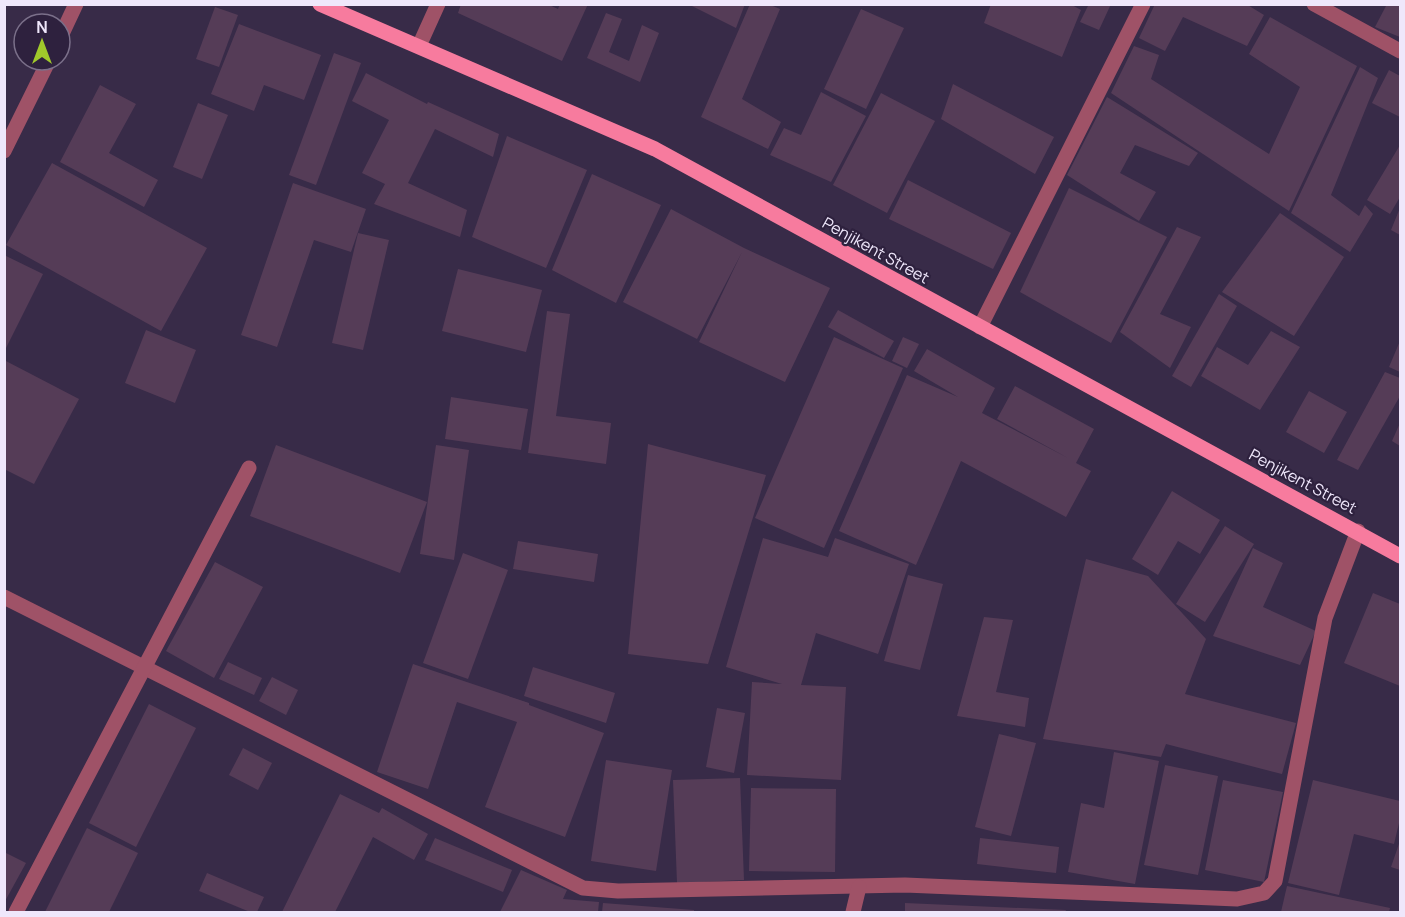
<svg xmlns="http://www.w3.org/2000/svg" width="1405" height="917" font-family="Manrope,sans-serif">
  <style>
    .building { fill: #553c57 }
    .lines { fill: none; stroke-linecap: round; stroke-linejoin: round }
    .minor { stroke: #9f5267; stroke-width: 15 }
    .primary { stroke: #f77b9e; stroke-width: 15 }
    .labels { text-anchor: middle; stroke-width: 4.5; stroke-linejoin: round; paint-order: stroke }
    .street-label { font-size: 16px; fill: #efe7fb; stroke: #2e213e }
  </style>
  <rect width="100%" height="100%" fill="#382b48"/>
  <g class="building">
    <path d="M 461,4 L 547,4 L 558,9 L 560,4 L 588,4 L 562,61 L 458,13 Z"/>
    <path d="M 688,4 L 745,4 L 736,28 Z"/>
    <path d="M 750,4 L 768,4 L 780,9 L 742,99 L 781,122 L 768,149 L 701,117 Z"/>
    <path d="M 991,4 L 1070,4 L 1081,10 L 1062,57 L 984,23 Z"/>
    <path d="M 1089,4 L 1111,4 L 1099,30 L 1080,22 Z"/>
    <path d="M 1155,4 L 1246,4 L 1264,15 L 1247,46 L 1183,17 L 1165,51 L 1139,38 Z"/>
    <path d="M 1387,4 L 1400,4 L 1400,37 L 1375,27 Z"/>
    <path d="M 215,7 L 238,15 L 219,67 L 196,59 Z"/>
    <path d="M 861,9 L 904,28 L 866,109 L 824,89 Z"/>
    <path d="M 606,13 L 622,19 L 609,52 L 629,61 L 642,25 L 659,33 L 640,82 L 587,58 Z"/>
    <path d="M 1270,17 L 1357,66 L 1289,211 L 1111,93 L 1134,46 L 1159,55 L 1151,79 L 1269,154 L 1300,87 L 1249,54 Z"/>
    <path d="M 239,24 L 321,55 L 304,100 L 264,85 L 254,111 L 211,94 Z"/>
    <path d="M 334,53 L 361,63 L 316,185 L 289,175 Z"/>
    <path d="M 1360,67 L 1378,78 L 1331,195 L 1359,216 L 1365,205 L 1373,214 L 1350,252 L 1291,213 Z"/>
    <path d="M 1389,70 L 1400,76 L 1400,117 L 1372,103 Z"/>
    <path d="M 366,73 L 427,104 L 428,102 L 499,134 L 493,157 L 435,129 L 408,183 L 467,210 L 460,237 L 374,204 L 385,184 L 362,173 L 389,120 L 352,101 Z"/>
    <path d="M 953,84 L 1054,137 L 1035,174 L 941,119 Z"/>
    <path d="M 100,85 L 136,104 L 109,153 L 158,180 L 144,207 L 60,162 Z"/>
    <path d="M 821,92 L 866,116 L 831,182 L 770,155 L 784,128 L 801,135 Z"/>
    <path d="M 881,93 L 935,121 L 887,213 L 833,185 Z"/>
    <path d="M 1107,97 L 1198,153 L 1189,166 L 1135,145 L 1120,173 L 1156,192 L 1139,221 L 1067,175 Z"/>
    <path d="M 198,103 L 228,115 L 202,179 L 173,167 Z"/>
    <path d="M 507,136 L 587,170 L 546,268 L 472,237 Z"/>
    <path d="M 1400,145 L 1400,197 L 1390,214 L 1367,200 Z"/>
    <path d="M 52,163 L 207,248 L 161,331 L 6,245 Z"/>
    <path d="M 592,174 L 661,205 L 616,303 L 552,270 Z"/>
    <path d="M 908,180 L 1011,233 L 993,269 L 889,219 Z"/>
    <path d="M 293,183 L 366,209 L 351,252 L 314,240 L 277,347 L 241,335 Z"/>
    <path d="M 1069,188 L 1167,237 L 1111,343 L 1020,292 Z"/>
    <path d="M 1400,208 L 1400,235 L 1391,230 Z"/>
    <path d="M 671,209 L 744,248 L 830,288 L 785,382 L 699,342 L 742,252 L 697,339 L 623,302 Z"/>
    <path d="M 1280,213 L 1344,257 L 1294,336 L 1222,292 Z"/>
    <path d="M 1177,227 L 1201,237 L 1160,314 L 1191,327 L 1170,368 L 1120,332 Z"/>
    <path d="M 358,233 L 389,240 L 363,350 L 332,343 Z"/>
    <path d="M 4,255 L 43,274 L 4,352 Z"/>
    <path d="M 458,269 L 542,290 L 526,352 L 442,331 Z"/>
    <path d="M 1219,294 L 1237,306 L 1191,387 L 1172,376 Z"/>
    <path d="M 838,310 L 894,341 L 884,358 L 828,327 Z"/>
    <path d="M 547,311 L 570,314 L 556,416 L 611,423 L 606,464 L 528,453 Z"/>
    <path d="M 146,330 L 196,350 L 175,403 L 125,383 Z"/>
    <path d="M 1271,331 L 1300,347 L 1260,410 L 1201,376 L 1217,347 L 1248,365 Z"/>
    <path d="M 834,337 L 903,368 L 824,548 L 755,518 Z"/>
    <path d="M 903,337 L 919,344 L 907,368 L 892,361 Z"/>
    <path d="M 1400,341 L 1400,372 L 1389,367 Z"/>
    <path d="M 927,349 L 995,388 L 982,413 L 1068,458 L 997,419 L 1015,386 L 1094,429 L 1076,463 L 1091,471 L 1066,517 L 961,461 L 916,565 L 839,531 L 907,375 L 958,397 L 914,371 Z"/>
    <path d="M 4,360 L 79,399 L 34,484 L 4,469 Z"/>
    <path d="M 1385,372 L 1400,378 L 1400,396 L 1358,470 L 1337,460 Z"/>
    <path d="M 1309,391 L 1347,412 L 1324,453 L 1286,432 Z"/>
    <path d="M 451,397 L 528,409 L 521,450 L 445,439 Z"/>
    <path d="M 1400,423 L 1400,446 L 1392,441 Z"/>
    <path d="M 648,444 L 766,475 L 708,664 L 628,654 Z"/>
    <path d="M 276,445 L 427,502 L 400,573 L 250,516 Z"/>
    <path d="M 436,445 L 469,450 L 454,560 L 420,554 Z"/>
    <path d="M 1172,491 L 1220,520 L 1200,554 L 1178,541 L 1158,575 L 1132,559 Z"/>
    <path d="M 1225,526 L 1254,544 L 1205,622 L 1176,604 Z"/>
    <path d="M 763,538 L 828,557 L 835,538 L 909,564 L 878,654 L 816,633 L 801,685 L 846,687 L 841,780 L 747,775 L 752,682 L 782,684 L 726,667 Z"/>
    <path d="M 518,541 L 598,554 L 594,582 L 513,569 Z"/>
    <path d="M 1253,548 L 1283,563 L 1263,607 L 1316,631 L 1300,665 L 1213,636 Z"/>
    <path d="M 463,553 L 508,570 L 468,679 L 423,663 Z"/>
    <path d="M 1086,559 L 1148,576 L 1206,639 L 1185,694 L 1296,723 L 1282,774 L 1166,744 L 1161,757 L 1043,739 Z"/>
    <path d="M 215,562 L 263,587 L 214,678 L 166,651 Z"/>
    <path d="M 908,575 L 943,584 L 920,670 L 884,661 Z"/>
    <path d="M 1373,593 L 1400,604 L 1400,686 L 1344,663 Z"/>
    <path d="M 984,617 L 1013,620 L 996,692 L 1029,698 L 1025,727 L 957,716 Z"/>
    <path d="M 228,662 L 262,678 L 254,695 L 219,679 Z"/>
    <path d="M 413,664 L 529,703 L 529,705 L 604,733 L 565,837 L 485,807 L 517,722 L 457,702 L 428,789 L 377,772 Z"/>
    <path d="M 533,667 L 615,693 L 606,723 L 524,696 Z"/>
    <path d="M 272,677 L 298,690 L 286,715 L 259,701 Z"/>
    <path d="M 149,704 L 196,728 L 136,847 L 89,823 Z"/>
    <path d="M 717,708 L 745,713 L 734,773 L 706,767 Z"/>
    <path d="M 999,734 L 1036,743 L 1011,836 L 975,827 Z"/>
    <path d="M 243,748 L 272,763 L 258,790 L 229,775 Z"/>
    <path d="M 1114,752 L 1159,761 L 1135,884 L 1068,872 L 1081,803 L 1104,808 Z"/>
    <path d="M 606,760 L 672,770 L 656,871 L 591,861 Z"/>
    <path d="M 1165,765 L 1218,776 L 1198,875 L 1144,865 Z"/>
    <path d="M 740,778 L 744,880 L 677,883 L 673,780 Z"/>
    <path d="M 1223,780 L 1283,792 L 1264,882 L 1205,870 Z"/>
    <path d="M 1313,780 L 1400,801 L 1400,819 L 1394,844 L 1354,834 L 1339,895 L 1288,883 Z"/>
    <path d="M 751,788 L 836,789 L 835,872 L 749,871 Z"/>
    <path d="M 340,794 L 379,813 L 382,808 L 428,834 L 414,860 L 373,837 L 335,912 L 282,912 Z"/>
    <path d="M 87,828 L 138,853 L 109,912 L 45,912 Z"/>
    <path d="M 435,838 L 512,870 L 503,892 L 425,860 Z"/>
    <path d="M 980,838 L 1059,847 L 1056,873 L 977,864 Z"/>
    <path d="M 1400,841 L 1400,870 L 1391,867 Z"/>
    <path d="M 4,852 L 26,863 L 4,903 Z"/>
    <path d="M 521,870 L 567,890 L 563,899 L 599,902 L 598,912 L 500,912 Z"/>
    <path d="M 207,873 L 264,897 L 257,912 L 250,912 L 199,891 Z"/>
    <path d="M 1287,886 L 1390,908 L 1389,912 L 1281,912 Z"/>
    <path d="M 603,903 L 694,910 L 694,912 L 602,912 Z"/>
    <path d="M 905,903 L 1066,910 L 1065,912 L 905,912 Z"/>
  </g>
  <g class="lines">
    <g class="minor">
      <path d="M 1314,4 L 1400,51"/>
      <path d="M 60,38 L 76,4"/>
      <path d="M 419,46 L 438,4"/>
      <path d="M 4,151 L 49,60"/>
      <path d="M 980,327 L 1143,4"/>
      <path d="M 4,597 L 583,888 L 618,891 L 905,885 L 1237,899 L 1264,893 L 1275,881 L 1325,618 L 1358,531"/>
      <path d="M 16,912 L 249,468"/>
      <path d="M 853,912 L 859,887"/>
    </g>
    <path class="primary" d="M 320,4 L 655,149 L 1400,556"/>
  </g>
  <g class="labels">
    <g class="street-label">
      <text transform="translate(876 250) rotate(29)" y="6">Penjikent Street</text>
      <text transform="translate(1303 481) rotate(28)" y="6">Penjikent Street</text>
    </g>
  </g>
  <rect width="1405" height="917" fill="none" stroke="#efe7fb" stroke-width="12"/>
  <g transform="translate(42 42)"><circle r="28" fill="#2e213e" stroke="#7b708a" stroke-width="1.5"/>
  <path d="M0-4.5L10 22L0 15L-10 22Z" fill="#a0c92b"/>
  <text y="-9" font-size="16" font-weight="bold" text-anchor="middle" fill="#efe7fb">N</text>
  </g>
</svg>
